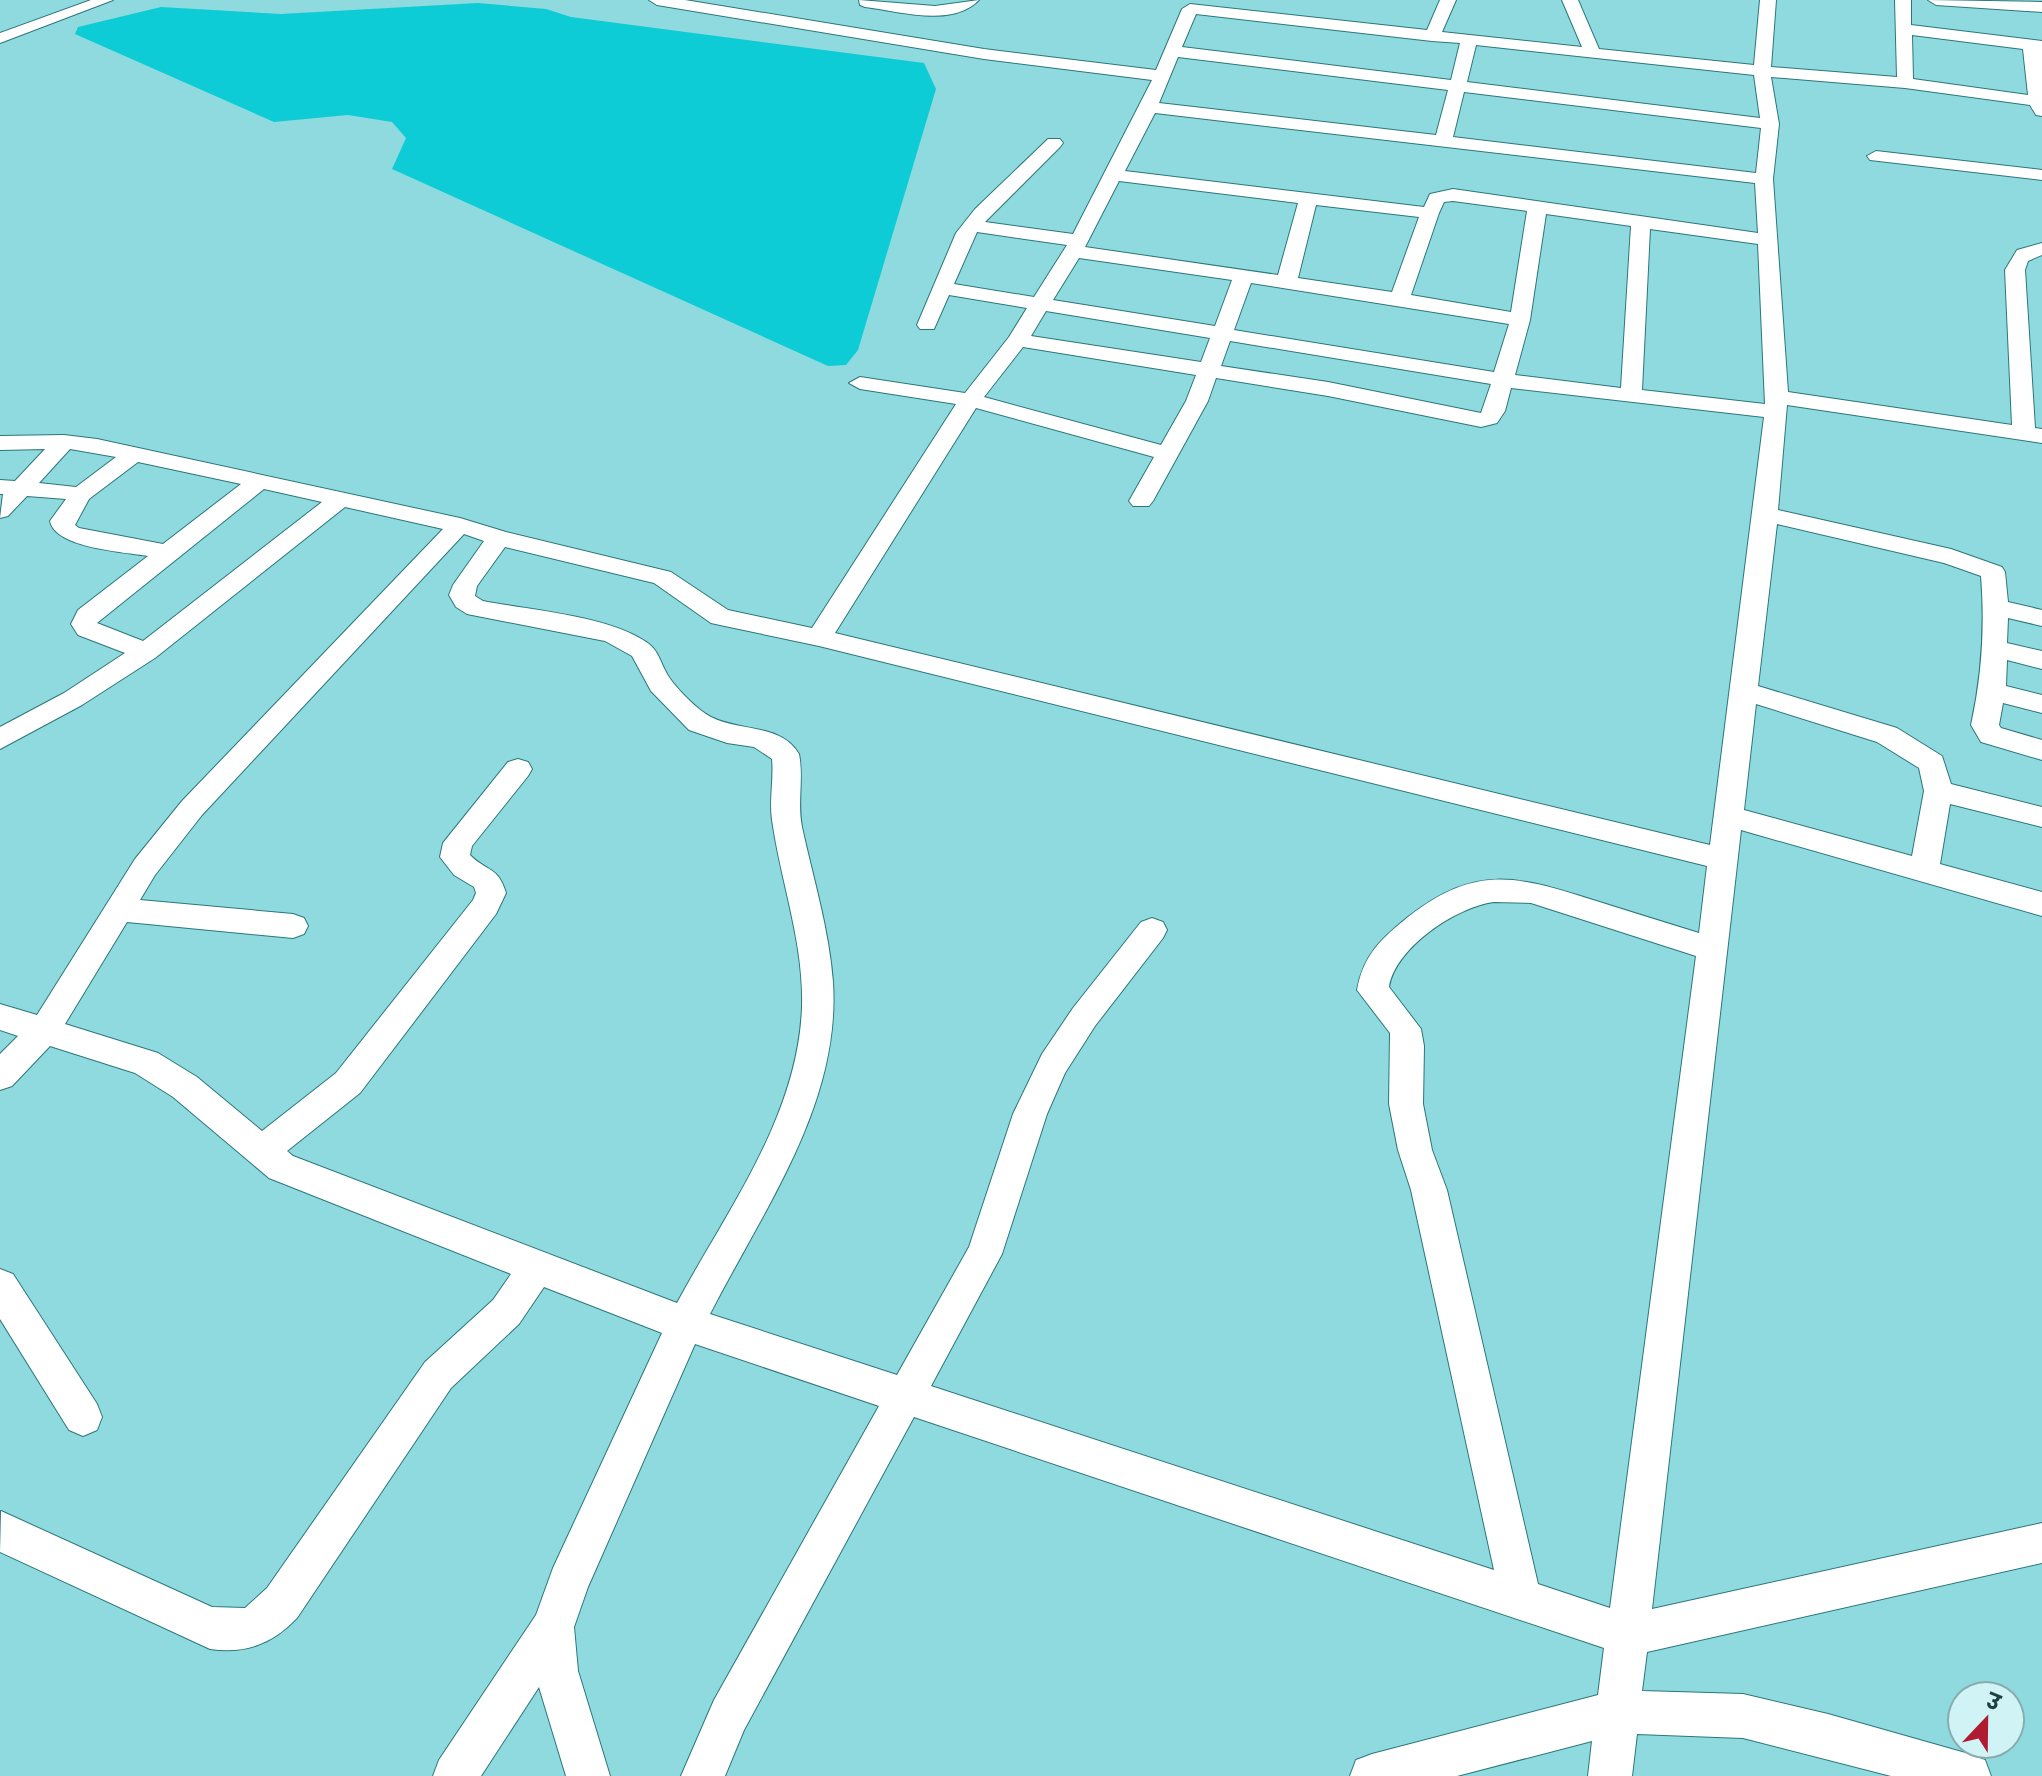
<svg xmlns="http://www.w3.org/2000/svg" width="2042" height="1776" font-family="Poppins,'Noto Sans Devanagari',sans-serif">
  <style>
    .water { fill: #0dccd5 }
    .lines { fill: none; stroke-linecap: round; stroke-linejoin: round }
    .street-casing { stroke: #2a777c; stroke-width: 2 }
    .street { fill: #fff; fill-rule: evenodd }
  </style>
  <rect width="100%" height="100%" fill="#8fdade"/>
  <path class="water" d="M 478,3 L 546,9 L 571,17 L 924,63 L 936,89 L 858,350 L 846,365 L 828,366 L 392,169 L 406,138 L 392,122 L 348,115 L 274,122 L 75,34 L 78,27 L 161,7 L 281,14 Z"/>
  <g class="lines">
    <g class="street-casing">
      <g id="street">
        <path d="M 91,0 L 113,0 L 0,43 L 0,33 Z"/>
        <path d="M 649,0 L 685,0 L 984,49 L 1156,70 L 1182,9 L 1190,4 L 1427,30 L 1440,0 L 1456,0 L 1442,32 L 1582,47 L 1562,0 L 1578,0 L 1599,49 L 1754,65 L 1760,0 L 1776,0 L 1771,67 L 1897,77 L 1895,0 L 1911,0 L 1911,25 L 2042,41 L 2042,116 L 2036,115 L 2030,105 L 1905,88 L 1771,77 L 1779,124 L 1773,179 L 1788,392 L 2012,425 L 2005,270 L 2017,250 L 2042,243 L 2042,255 L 2028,261 L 2025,270 L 2035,428 L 2042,429 L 2042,443 L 1787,405 L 1778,510 L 1951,549 L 2002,567 L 2005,572 L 2008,602 L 2042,610 L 2042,626 L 2008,618 L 2007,643 L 2042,651 L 2042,669 L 2007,660 L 2006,686 L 2042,695 L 2042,713 L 2003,703 L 1999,725 L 2001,728 L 2042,740 L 2042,760 L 1981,742 L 1971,725 C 1982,675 1985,627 1981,576 L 1944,563 L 1777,524 L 1758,686 L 1897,728 L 1942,756 L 1951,784 L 2042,807 L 2042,827 L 1950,804 L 1940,864 L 2042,892 L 2042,916 L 1741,830 L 1652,1609 L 2042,1523 L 2042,1563 L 1647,1652 L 1642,1691 L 1743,1694 L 1828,1714 L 1969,1754 L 1985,1760 L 1991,1776 L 1891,1776 L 1743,1738 L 1637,1734 L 1632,1776 L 1588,1776 L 1592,1741 L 1457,1776 L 1350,1776 L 1356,1760 L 1372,1754 L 1598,1695 L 1604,1648 L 914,1417 L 744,1730 L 725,1776 L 681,1776 L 714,1700 L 879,1406 L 695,1344 L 588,1587 L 574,1627 L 578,1671 L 610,1776 L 566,1776 L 539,1687 L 481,1776 L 433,1776 L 439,1760 L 536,1615 L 553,1568 L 662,1333 L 544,1287 L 519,1324 L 451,1388 L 297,1618 C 272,1644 246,1654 210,1649 L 0,1552 L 1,1511 L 212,1607 L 245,1608 L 267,1588 L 425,1362 L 493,1300 L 511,1274 L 269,1178 L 173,1097 L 135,1073 L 50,1046 L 12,1086 L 0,1090 L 0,1054 L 18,1036 L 0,1030 L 0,1004 L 37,1015 L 135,859 L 182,801 L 443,529 L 345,507 L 155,658 L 82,705 L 0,749 L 0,727 L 64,693 L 125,653 L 78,635 L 71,624 L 78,610 L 148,556 C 124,552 55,548 50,521 L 66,499 L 27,496 L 8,516 L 0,518 L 3,494 L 0,494 L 0,480 L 15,481 L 45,449 L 0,450 L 0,436 L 64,435 L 97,439 L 460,518 L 506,532 L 671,572 L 728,610 L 812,628 L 956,404 L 860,389 L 849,383 L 860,377 L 965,393 L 1009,337 L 1027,308 L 949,295 L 934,329 L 920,329 L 917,325 L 956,233 L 975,209 L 1048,139 L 1060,139 L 1063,143 L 1060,147 L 985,222 L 1073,234 L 1152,80 L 984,59 L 657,5 ZM 1196,14 L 1432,41 L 1460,43 L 1451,80 L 1182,47 ZM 1912,35 L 2023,49 L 2028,95 L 1913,79 ZM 1476,45 L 1754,75 L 1760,118 L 1467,82 ZM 1178,57 L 1448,90 L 1436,135 L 1159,103 ZM 1464,92 L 1761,128 L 1756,173 L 1453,137 ZM 1155,113 L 1755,183 L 1758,233 L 1453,189 L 1430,194 L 1424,207 L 1125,171 ZM 1119,181 L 1298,203 L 1278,275 L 1085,247 ZM 1453,201 L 1527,211 L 1511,312 L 1411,295 L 1439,213 L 1444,202 ZM 1316,205 L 1419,217 L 1392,292 L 1298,278 ZM 1546,214 L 1631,226 L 1621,388 L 1515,375 L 1530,320 ZM 1650,229 L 1758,244 L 1765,404 L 1642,390 ZM 977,232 L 1067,245 L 1034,297 L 954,284 ZM 1079,258 L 1232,280 L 1215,326 L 1053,300 ZM 1251,283 L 1509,324 L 1494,372 L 1234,330 ZM 1046,311 L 1210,338 L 1201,362 L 1031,336 ZM 1230,341 L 1491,384 L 1481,413 L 1328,382 L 1221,366 ZM 1023,347 L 1196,375 L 1186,401 L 1161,445 L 984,397 ZM 1216,378 L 1328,396 L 1481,427 L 1497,423 L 1505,411 L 1511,388 L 1764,417 L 1710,845 L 835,633 L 976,408 L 1154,457 L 1129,501 L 1133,506 L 1149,506 L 1153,501 L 1208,401 ZM 70,449 L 116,457 L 76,487 L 39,483 ZM 138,462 L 241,484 L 163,544 L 79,528 L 75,525 L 89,499 ZM 264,489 L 322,502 L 143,641 L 97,623 ZM 464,534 L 484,541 L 453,585 L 449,595 L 456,607 L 467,614 L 605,641 L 632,656 L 651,691 L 689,730 L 727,743 L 754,747 L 772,759 C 774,779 769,800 772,820 C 781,883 804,943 802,1007 C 798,1117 727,1210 677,1303 L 293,1156 L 287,1151 L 360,1093 L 496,914 L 506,893 C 498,866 487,872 470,855 L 472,846 L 528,776 L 532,769 L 528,762 L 518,759 L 508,762 L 443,843 L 440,857 L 454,875 L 474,887 L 476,893 L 473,900 L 336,1073 L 262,1131 L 197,1077 L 158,1053 L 65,1024 L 127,922 L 293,938 L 304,934 L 308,926 L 304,918 L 293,914 L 140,900 L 155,875 L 202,815 ZM 505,547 L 654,583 L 711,623 L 720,625 L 819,646 L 1707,866 L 1699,933 C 1663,922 1628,911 1593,900 C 1517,876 1476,864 1408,917 C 1382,938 1363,955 1357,990 L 1390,1033 L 1389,1104 L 1398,1150 L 1411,1190 L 1494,1570 L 931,1386 L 1002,1254 L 1047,1114 L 1065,1073 L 1095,1026 L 1163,938 L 1167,930 L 1163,922 L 1152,918 L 1141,922 L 1073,1008 L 1042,1054 L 1013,1114 L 969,1247 L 897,1375 L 710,1314 C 763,1210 841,1104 833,982 C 829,929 813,878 802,827 C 797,802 804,778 799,754 C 781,723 739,732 711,717 C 698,710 680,692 671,680 C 662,669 660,652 649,644 C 612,616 530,610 483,601 L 475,596 L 477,586 ZM 1756,704 L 1877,742 L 1919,768 L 1924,791 L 1912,856 L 1744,810 ZM 1494,902 L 1531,903 L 1696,956 L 1610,1608 L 1538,1584 L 1447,1190 L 1432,1150 L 1423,1104 L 1424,1046 L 1421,1029 L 1389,987 C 1395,948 1456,907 1494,902 Z"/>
        <path d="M 859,0 L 935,6 L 979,0 C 952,28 898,11 865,7 L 860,5 Z"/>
        <path d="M 1928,0 L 2042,2 L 2042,12 L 1936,5 Z"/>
        <path d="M 1876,151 L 2042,170 L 2042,180 L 1870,160 L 1867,156 Z"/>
        <path d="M 0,1269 L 13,1274 L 97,1404 L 102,1417 L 97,1430 L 83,1436 L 69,1430 L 0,1319 Z"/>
      </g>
    </g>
    <use href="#street" class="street"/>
  </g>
  <g transform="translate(1986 1720) rotate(22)"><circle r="38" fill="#d0f4f6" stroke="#89acae" stroke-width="2"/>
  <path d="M0-6L14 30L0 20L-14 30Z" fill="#af1c31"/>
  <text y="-12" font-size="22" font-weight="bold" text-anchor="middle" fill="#1f3f41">उ</text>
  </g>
</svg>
